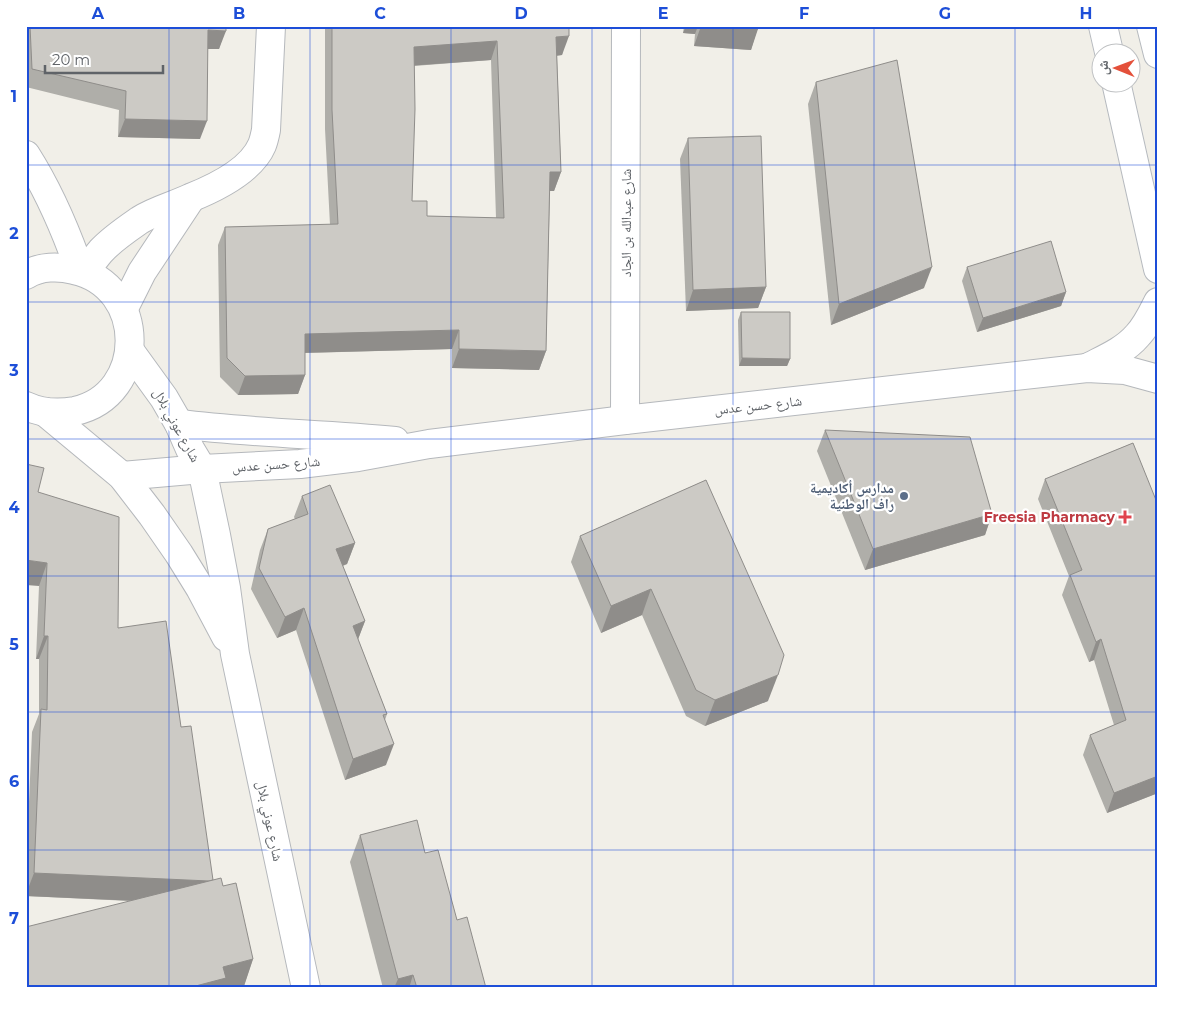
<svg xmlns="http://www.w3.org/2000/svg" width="1184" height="1014" font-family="Montserrat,'Noto Naskh Arabic',sans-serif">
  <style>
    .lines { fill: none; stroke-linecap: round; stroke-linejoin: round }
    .street-casing { stroke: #b5b8bc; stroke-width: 30 }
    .secondary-casing { stroke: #b6babf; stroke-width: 30 }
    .street { stroke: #fff; stroke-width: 28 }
    .secondary { stroke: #fff; stroke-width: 28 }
    .wall { fill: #afaea9; fill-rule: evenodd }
    .shaded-wall { fill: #8f8d8a }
    .building { fill: #cccac5; stroke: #8f8d8a; fill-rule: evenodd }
    .grid { fill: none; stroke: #1d4ed8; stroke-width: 1; stroke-opacity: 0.55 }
    .service-dot { fill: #5c6f8a; stroke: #fff; stroke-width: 2 }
    .health-dot { fill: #e0444e; stroke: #fff; stroke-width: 2 }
    .labels { text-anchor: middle; stroke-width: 4.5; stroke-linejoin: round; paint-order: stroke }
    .street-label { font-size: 14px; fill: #5f6368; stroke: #fff }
    .service-label { font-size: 14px; font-weight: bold; fill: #4e5e75; stroke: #fff; text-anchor: end }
    .health-label { font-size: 14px; font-weight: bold; fill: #be3a42; stroke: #fff; text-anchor: end }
    .neatline { fill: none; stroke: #1d4ed8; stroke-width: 2 }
    .grid-label { font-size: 16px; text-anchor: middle; font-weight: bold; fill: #1d4ed8 }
  </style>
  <rect width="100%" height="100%" fill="#f1efe8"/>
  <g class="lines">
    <g class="street-casing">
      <g id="street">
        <path d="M 26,155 C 49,191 66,231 80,271"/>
        <path d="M 85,272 C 90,265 95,258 101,251 C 112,239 127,229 140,220 C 156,210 173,206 190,198 C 215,188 251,171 262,145 C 264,140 265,135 266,130 L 271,26"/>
        <path d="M 26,275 C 40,266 59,266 74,270 C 148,286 148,395 75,411 C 58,414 41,413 26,406"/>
        <path d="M 124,308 L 142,272 L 191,198"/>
        <path d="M 130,351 L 164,398 L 179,424 L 190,449 L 202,469 L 216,535 L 226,588 L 235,654 L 306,988"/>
        <path d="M 1087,368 C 1104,359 1124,351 1137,336 C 1146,327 1152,314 1158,302"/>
        <path d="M 45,412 L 122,476 L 152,515 L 179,554 L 200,588 L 226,637"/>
        <path d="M 625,420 L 626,26"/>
        <path d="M 179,424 C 251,433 323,434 395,441"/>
        <path d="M 122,476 L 202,469 L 300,464 L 358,457 L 429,444 L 625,420 L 1087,368 L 1125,370 L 1158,379"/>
      </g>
    </g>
    <g class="secondary-casing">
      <g id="secondary">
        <path d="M 1103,26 L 1109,52"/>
        <path d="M 1151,26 L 1158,54"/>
        <path d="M 1116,82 L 1158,269"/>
      </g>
    </g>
    <use href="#street" class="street"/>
    <use href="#secondary" class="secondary"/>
  </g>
  <g class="wall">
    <path d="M 26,26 L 226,26 L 219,49 L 208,49 L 200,139 L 118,137 L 119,110 L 26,87 Z"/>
    <path d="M 325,26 L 569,26 L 562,55 L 557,56 L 561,172 L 554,191 L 550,191 L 546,351 L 539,370 L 452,368 L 452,349 L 305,353 L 305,375 L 298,394 L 238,395 L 220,377 L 218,245 L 225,227 L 330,225 L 325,129 ZM 491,60 L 496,218 L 427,216 L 412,201 L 414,66 Z"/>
    <path d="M 684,26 L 758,26 L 751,50 L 694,46 L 695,34 L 683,33 Z"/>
    <path d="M 816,82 L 924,288 L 831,325 L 808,104 Z"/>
    <path d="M 688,138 L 766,287 L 758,308 L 686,311 L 680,159 Z"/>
    <path d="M 967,267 L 1066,292 L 1061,306 L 977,332 L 962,281 Z"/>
    <path d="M 741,312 L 790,359 L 787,366 L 739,366 L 738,320 Z"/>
    <path d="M 825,430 L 992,514 L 985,535 L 865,570 L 817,451 Z"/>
    <path d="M 1133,443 L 1158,793 L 1107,813 L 1083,755 L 1090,735 L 1114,725 L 1094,660 L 1089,662 L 1062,595 L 1069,576 L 1038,499 L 1045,479 Z"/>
    <path d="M 706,480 L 768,701 L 705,726 L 686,716 L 642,615 L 601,633 L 571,562 L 580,536 Z"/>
    <path d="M 38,492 L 118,628 L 181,727 L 213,880 L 223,886 L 253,959 L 244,986 L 235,988 L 26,988 L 130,901 L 26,896 L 26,872 L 32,732 L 39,714 L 39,659 L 36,659 L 39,586 Z"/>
    <path d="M 302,496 L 355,543 L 347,564 L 343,566 L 365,621 L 358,639 L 387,714 L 385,720 L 386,765 L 345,780 L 296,630 L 277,638 L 251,589 L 260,550 L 268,529 L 295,519 L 294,517 Z"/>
    <path d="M 360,835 L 425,853 L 457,920 L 486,988 L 383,988 L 350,862 Z"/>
  </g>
  <g class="shaded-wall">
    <path d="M 686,26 L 698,26 L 695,34 L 683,33 Z"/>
    <path d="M 701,26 L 722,26 L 758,29 L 751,50 L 694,46 Z"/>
    <path d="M 208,30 L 226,31 L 219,49 L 202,49 Z"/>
    <path d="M 569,36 L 562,55 L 549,56 L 556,37 Z"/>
    <path d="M 497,41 L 491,60 L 407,66 L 414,47 Z"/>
    <path d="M 125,119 L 207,121 L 200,139 L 118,137 Z"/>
    <path d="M 550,172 L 561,172 L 554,191 L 543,191 Z"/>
    <path d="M 932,267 L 924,288 L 831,325 L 839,304 Z"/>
    <path d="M 766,287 L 758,308 L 686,311 L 693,290 Z"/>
    <path d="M 1066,292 L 1061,306 L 977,332 L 983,318 Z"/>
    <path d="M 459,330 L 452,349 L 298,353 L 305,334 Z"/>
    <path d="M 459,349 L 546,351 L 539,370 L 452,368 Z"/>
    <path d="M 742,358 L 790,359 L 787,366 L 739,366 Z"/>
    <path d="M 305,375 L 298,394 L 238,395 L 245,376 Z"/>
    <path d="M 992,514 L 985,535 L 865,570 L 873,549 Z"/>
    <path d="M 355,543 L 347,564 L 329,570 L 336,549 Z"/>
    <path d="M 26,560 L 47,563 L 39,586 L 26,585 Z"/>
    <path d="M 651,589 L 642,615 L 601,633 L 611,606 Z"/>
    <path d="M 304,608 L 296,630 L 277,638 L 285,617 Z"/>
    <path d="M 365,621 L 357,642 L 353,626 Z"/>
    <path d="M 44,636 L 48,636 L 39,659 L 36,659 Z"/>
    <path d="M 1101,639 L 1094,660 L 1089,662 L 1096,642 Z"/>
    <path d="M 778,675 L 768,701 L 705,726 L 715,700 Z"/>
    <path d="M 394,744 L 386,765 L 345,780 L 353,759 Z"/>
    <path d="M 1158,776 L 1158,793 L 1107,813 L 1114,793 Z"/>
    <path d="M 34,873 L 213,881 L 205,904 L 26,896 L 26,894 Z"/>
    <path d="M 253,959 L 244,986 L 235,988 L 188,988 L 223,967 Z"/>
    <path d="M 413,975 L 409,988 L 394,988 L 398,979 Z"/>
  </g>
  <g class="building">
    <path d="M 30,26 L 226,26 L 226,31 L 208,30 L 207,121 L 125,119 L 126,91 L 32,69 Z"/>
    <path d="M 332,26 L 569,26 L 569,36 L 556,37 L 561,172 L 550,172 L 546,351 L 459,349 L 459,330 L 305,334 L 305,375 L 245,376 L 227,358 L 225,227 L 338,224 L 332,110 ZM 497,41 L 504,218 L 427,216 L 427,201 L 412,201 L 415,109 L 414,47 Z"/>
    <path d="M 722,26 L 758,26 L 758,29 Z"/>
    <path d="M 897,60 L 932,267 L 839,304 L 816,82 Z"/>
    <path d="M 761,136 L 766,287 L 693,290 L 688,138 Z"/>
    <path d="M 1051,241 L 1066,292 L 983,318 L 967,267 Z"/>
    <path d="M 741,312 L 790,312 L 790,359 L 742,358 Z"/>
    <path d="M 825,430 L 970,437 L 992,514 L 873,549 Z"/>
    <path d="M 1133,443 L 1158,505 L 1158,776 L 1114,793 L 1090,735 L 1126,720 L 1101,639 L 1096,642 L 1070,575 L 1082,570 L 1045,479 Z"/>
    <path d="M 26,464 L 44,468 L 38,492 L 119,517 L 118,628 L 166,621 L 181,727 L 191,726 L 213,880 L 209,881 L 34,873 L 41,709 L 47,710 L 48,636 L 44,636 L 47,563 L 26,560 Z"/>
    <path d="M 706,480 L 784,655 L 778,675 L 715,700 L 696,690 L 651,589 L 611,606 L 580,536 Z"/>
    <path d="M 330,485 L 355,543 L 336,549 L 365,621 L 353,626 L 387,714 L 383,715 L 394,744 L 353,759 L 304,608 L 285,617 L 259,568 L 268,529 L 308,514 L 302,496 Z"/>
    <path d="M 417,820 L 425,853 L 438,850 L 457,920 L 467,917 L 486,988 L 417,988 L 413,975 L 398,979 L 360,835 Z"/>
    <path d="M 221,878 L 223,886 L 236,883 L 253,959 L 223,967 L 226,978 L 188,988 L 26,988 L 26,927 Z"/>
  </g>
  <path class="grid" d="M 169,26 L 169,988M 310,26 L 310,988M 451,26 L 451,988M 592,26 L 592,988M 733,26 L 733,988M 874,26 L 874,988M 1015,26 L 1015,988M 26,165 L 1158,165M 26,302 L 1158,302M 26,439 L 1158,439M 26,576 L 1158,576M 26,712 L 1158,712M 26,850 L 1158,850"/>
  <circle class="service-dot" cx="904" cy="496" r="5"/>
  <path class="health-dot" d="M1122.5 509.5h5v5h5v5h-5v5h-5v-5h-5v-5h5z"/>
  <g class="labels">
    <g class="street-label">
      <text transform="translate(626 223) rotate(-90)" y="5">شارع عبدالله بن الجاد</text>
      <text transform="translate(758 405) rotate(-6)" y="5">شارع حسن عدس</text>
      <text transform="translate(177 425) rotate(61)" y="5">شارع عوني بلال</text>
      <text transform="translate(276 464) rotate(-4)" y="5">شارع حسن عدس</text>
      <text transform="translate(270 821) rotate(78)" y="5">شارع عوني بلال</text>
    </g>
    <g class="service-label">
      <text x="894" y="493">مدارس أكاديمية<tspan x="894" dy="16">راف الوطنية</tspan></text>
    </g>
    <g class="health-label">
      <text x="1115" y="522">Freesia Pharmacy</text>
    </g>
  </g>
  <rect width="1184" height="1014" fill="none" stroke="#ffffff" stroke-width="55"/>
  <g transform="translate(1116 68) rotate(271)"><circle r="24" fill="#ffffff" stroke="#bfc1c3"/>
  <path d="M0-4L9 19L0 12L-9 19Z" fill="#e4503a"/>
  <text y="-8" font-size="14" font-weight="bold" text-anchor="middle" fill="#5f6368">ش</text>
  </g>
  <path d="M45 65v8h118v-8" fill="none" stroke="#5f6368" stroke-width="2.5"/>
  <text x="52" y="65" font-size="15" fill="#5f6368" stroke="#ffffff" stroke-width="4" paint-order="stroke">20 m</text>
  <rect x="28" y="28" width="1128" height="958" class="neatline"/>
  <g class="grid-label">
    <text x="98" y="19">A</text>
    <text x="239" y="19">B</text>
    <text x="380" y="19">C</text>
    <text x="521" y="19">D</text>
    <text x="663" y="19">E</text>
    <text x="804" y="19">F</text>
    <text x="945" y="19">G</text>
    <text x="1086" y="19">H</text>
    <text x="14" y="102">1</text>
    <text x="14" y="239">2</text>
    <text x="14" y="376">3</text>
    <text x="14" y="513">4</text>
    <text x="14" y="650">5</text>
    <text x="14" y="787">6</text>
    <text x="14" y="924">7</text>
  </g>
</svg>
